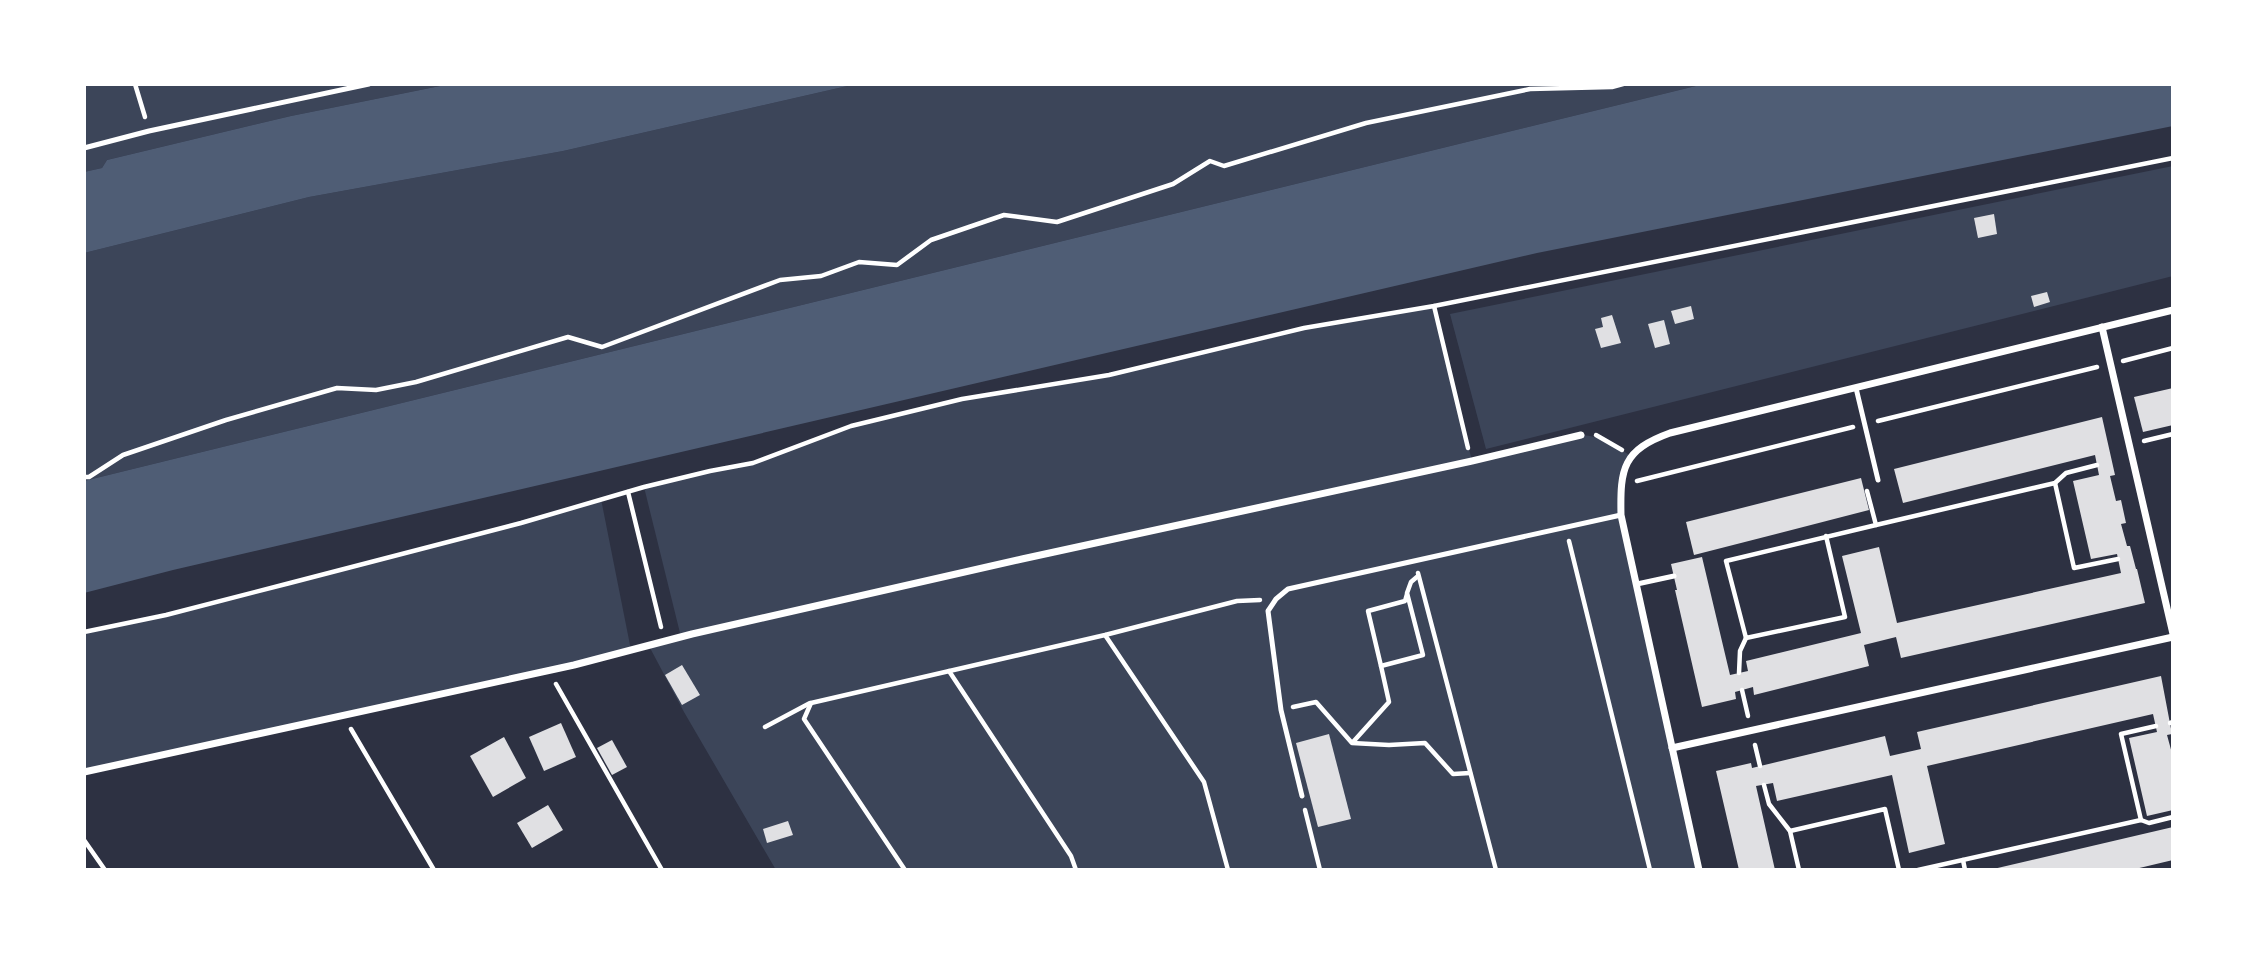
<svg xmlns="http://www.w3.org/2000/svg" width="2257" height="954" font-family="Literata,serif">
  <style>
    .green { fill: #3c4559 }
    .water { fill: #4f5d75 }
    .building { fill: #e0e0e3 }
    .lines { fill: none; stroke-linecap: round; stroke-linejoin: round }
    .path { stroke: #fff; stroke-width: 4.5 }
    .service { stroke: #fff; stroke-width: 5 }
    .minor { stroke: #fff; stroke-width: 7 }
  </style>
  <rect width="100%" height="100%" fill="#2d3142"/>
  <g class="green">
    <path d="M 84,84 L 450,84 L 291,116 L 107,160 L 102,168 L 84,172 Z"/>
    <path d="M 856,84 L 1704,84 L 84,481 L 84,253 L 309,197 L 563,151 Z"/>
    <path d="M 2173,166 L 2173,276 L 1486,449 L 1450,314 Z"/>
    <path d="M 1434,306 L 1472,461 L 1581,435 C 1602,436 1615,445 1632,457 L 1624,467 L 1621,515 L 1699,870 L 776,870 L 684,712 L 649,646 L 681,637 L 644,487 L 754,463 L 851,426 L 961,399 L 1109,375 L 1304,328 Z"/>
    <path d="M 601,499 L 631,650 L 84,772 L 84,632 C 258,595 429,545 601,499 Z"/>
  </g>
  <g class="water">
    <path d="M 450,84 L 856,84 L 563,151 L 309,197 L 84,253 L 84,172 L 102,168 L 107,160 L 291,116 Z"/>
    <path d="M 1704,84 L 2173,84 L 2173,126 L 1537,253 L 173,570 L 84,593 L 84,481 Z"/>
  </g>
  <g class="building">
    <path d="M 1994,214 L 1997,234 L 1978,238 L 1974,218 Z"/>
    <path d="M 2047,292 L 2050,302 L 2034,307 L 2031,296 Z"/>
    <path d="M 1691,306 L 1694,319 L 1675,324 L 1671,311 Z"/>
    <path d="M 1612,315 L 1621,343 L 1601,348 L 1595,329 L 1603,327 L 1601,318 Z"/>
    <path d="M 1664,320 L 1670,344 L 1655,348 L 1648,324 Z"/>
    <path d="M 2173,388 L 2173,425 L 2143,432 L 2134,397 Z"/>
    <path d="M 2102,417 L 2115,475 L 2110,476 L 2116,501 L 2121,500 L 2126,523 L 2121,524 L 2127,546 L 2130,546 L 2136,569 L 2137,569 L 2145,603 L 1901,658 L 1896,637 L 1864,645 L 1869,666 L 1754,695 L 1753,687 L 1735,692 L 1736,699 L 1702,707 L 1675,590 L 1677,590 L 1671,564 L 1702,557 L 1730,675 L 1748,671 L 1746,661 L 1861,633 L 1842,556 L 1879,547 L 1897,623 L 2121,573 L 2117,554 L 2091,559 L 2073,481 L 2099,475 L 2095,455 L 1903,503 L 1894,469 Z"/>
    <path d="M 1861,478 L 1869,510 L 1694,555 L 1686,522 Z"/>
    <path d="M 682,665 L 700,695 L 682,705 L 665,675 Z"/>
    <path d="M 2161,676 L 2172,734 L 2167,735 L 2173,757 L 2173,810 L 2147,816 L 2129,738 L 2157,732 L 2153,714 L 1927,766 L 1945,844 L 1909,853 L 1892,775 L 1777,801 L 1773,783 L 1756,786 L 1775,870 L 1739,870 L 1716,771 L 1751,763 L 1752,768 L 1885,736 L 1890,756 L 1921,749 L 1917,732 Z"/>
    <path d="M 561,723 L 576,757 L 544,771 L 529,737 Z"/>
    <path d="M 1329,734 L 1351,819 L 1318,827 L 1296,743 Z"/>
    <path d="M 504,737 L 526,778 L 493,797 L 470,756 Z"/>
    <path d="M 612,740 L 627,767 L 612,775 L 597,748 Z"/>
    <path d="M 548,805 L 563,830 L 532,848 L 517,823 Z"/>
    <path d="M 788,821 L 793,835 L 767,843 L 763,829 Z"/>
    <path d="M 2173,827 L 2173,860 L 2131,870 L 1989,870 Z"/>
  </g>
  <g class="lines">
    <g class="path">
      <path d="M 135,84 L 145,117"/>
      <path d="M 1434,306 L 1468,448"/>
      <path d="M 2123,361 L 2173,348"/>
      <path d="M 1878,421 L 2097,367"/>
      <path d="M 1596,435 L 1622,450"/>
      <path d="M 2144,441 L 2173,434"/>
      <path d="M 84,477 L 89,477 L 123,455 L 226,420 L 337,388 L 376,390 L 416,382 L 568,337 L 602,347 L 780,280 L 821,276 L 859,262 L 897,265 L 931,240 L 1004,215 L 1057,222 L 1173,184 L 1210,161 L 1224,166 L 1366,123 L 1530,89 L 1612,87 L 1623,84"/>
      <path d="M 1637,481 L 1853,427"/>
      <path d="M 2055,483 L 2074,568 L 2118,559"/>
      <path d="M 628,492 L 661,627"/>
      <path d="M 1876,525 L 2055,483 L 2066,473 L 2097,465"/>
      <path d="M 1826,536 L 1845,617 L 1746,638 L 1726,561 L 1876,525 L 1867,491"/>
      <path d="M 1569,541 L 1650,870"/>
      <path d="M 1418,573 L 1496,870"/>
      <path d="M 84,632 L 166,615 L 290,583 L 521,523 L 644,487 L 710,471 L 753,463 L 851,426 L 962,399 L 1109,375 L 1304,328 L 1434,306 L 2173,158"/>
      <path d="M 1105,635 L 1204,782 L 1228,870"/>
      <path d="M 1381,666 L 1368,611 L 1405,601 L 1407,594"/>
      <path d="M 949,671 L 1071,856 L 1076,870"/>
      <path d="M 1739,673 L 1740,651 L 1746,638"/>
      <path d="M 556,684 L 662,870"/>
      <path d="M 1742,690 L 1748,716"/>
      <path d="M 1293,707 L 1316,702 L 1352,743 L 1389,745 L 1425,743 L 1453,774 L 1470,773"/>
      <path d="M 2170,723 L 2173,722"/>
      <path d="M 765,727 L 810,703"/>
      <path d="M 351,729 L 434,870"/>
      <path d="M 1353,742 L 1389,702 L 1381,666 L 1423,655 L 1407,593 L 1411,582 L 1418,576"/>
      <path d="M 1755,745 L 1760,766"/>
      <path d="M 1764,785 L 1769,804 L 1790,831 L 1799,870"/>
      <path d="M 1305,810 L 1320,870"/>
      <path d="M 2141,820 L 2121,734 L 2156,726"/>
      <path d="M 1790,831 L 1885,809 L 1899,870"/>
      <path d="M 84,840 L 105,870"/>
      <path d="M 1963,860 L 1965,870"/>
      <path d="M 905,870 L 804,719 L 811,703 L 1105,635 L 1237,601 L 1260,600"/>
      <path d="M 1918,870 L 2141,820 L 2149,823 L 2173,817"/>
    </g>
    <g class="service">
      <path d="M 84,148 L 149,131 L 369,84"/>
      <path d="M 1856,388 L 1878,480"/>
      <path d="M 1637,584 L 1674,576"/>
      <path d="M 1302,796 L 1281,710 L 1268,611 L 1276,599 L 1288,589 L 1621,515"/>
    </g>
    <g class="minor">
      <path d="M 2102,327 L 2173,634"/>
      <path d="M 1672,748 L 2173,637"/>
      <path d="M 84,772 L 574,665 L 692,634 L 1022,559 L 1472,461 L 1581,435"/>
      <path d="M 1699,870 L 1621,515 C 1620,468 1623,450 1670,433 L 2173,310"/>
    </g>
  </g>
  <rect width="2257" height="954" fill="none" stroke="#ffffff" stroke-width="172"/>
</svg>
